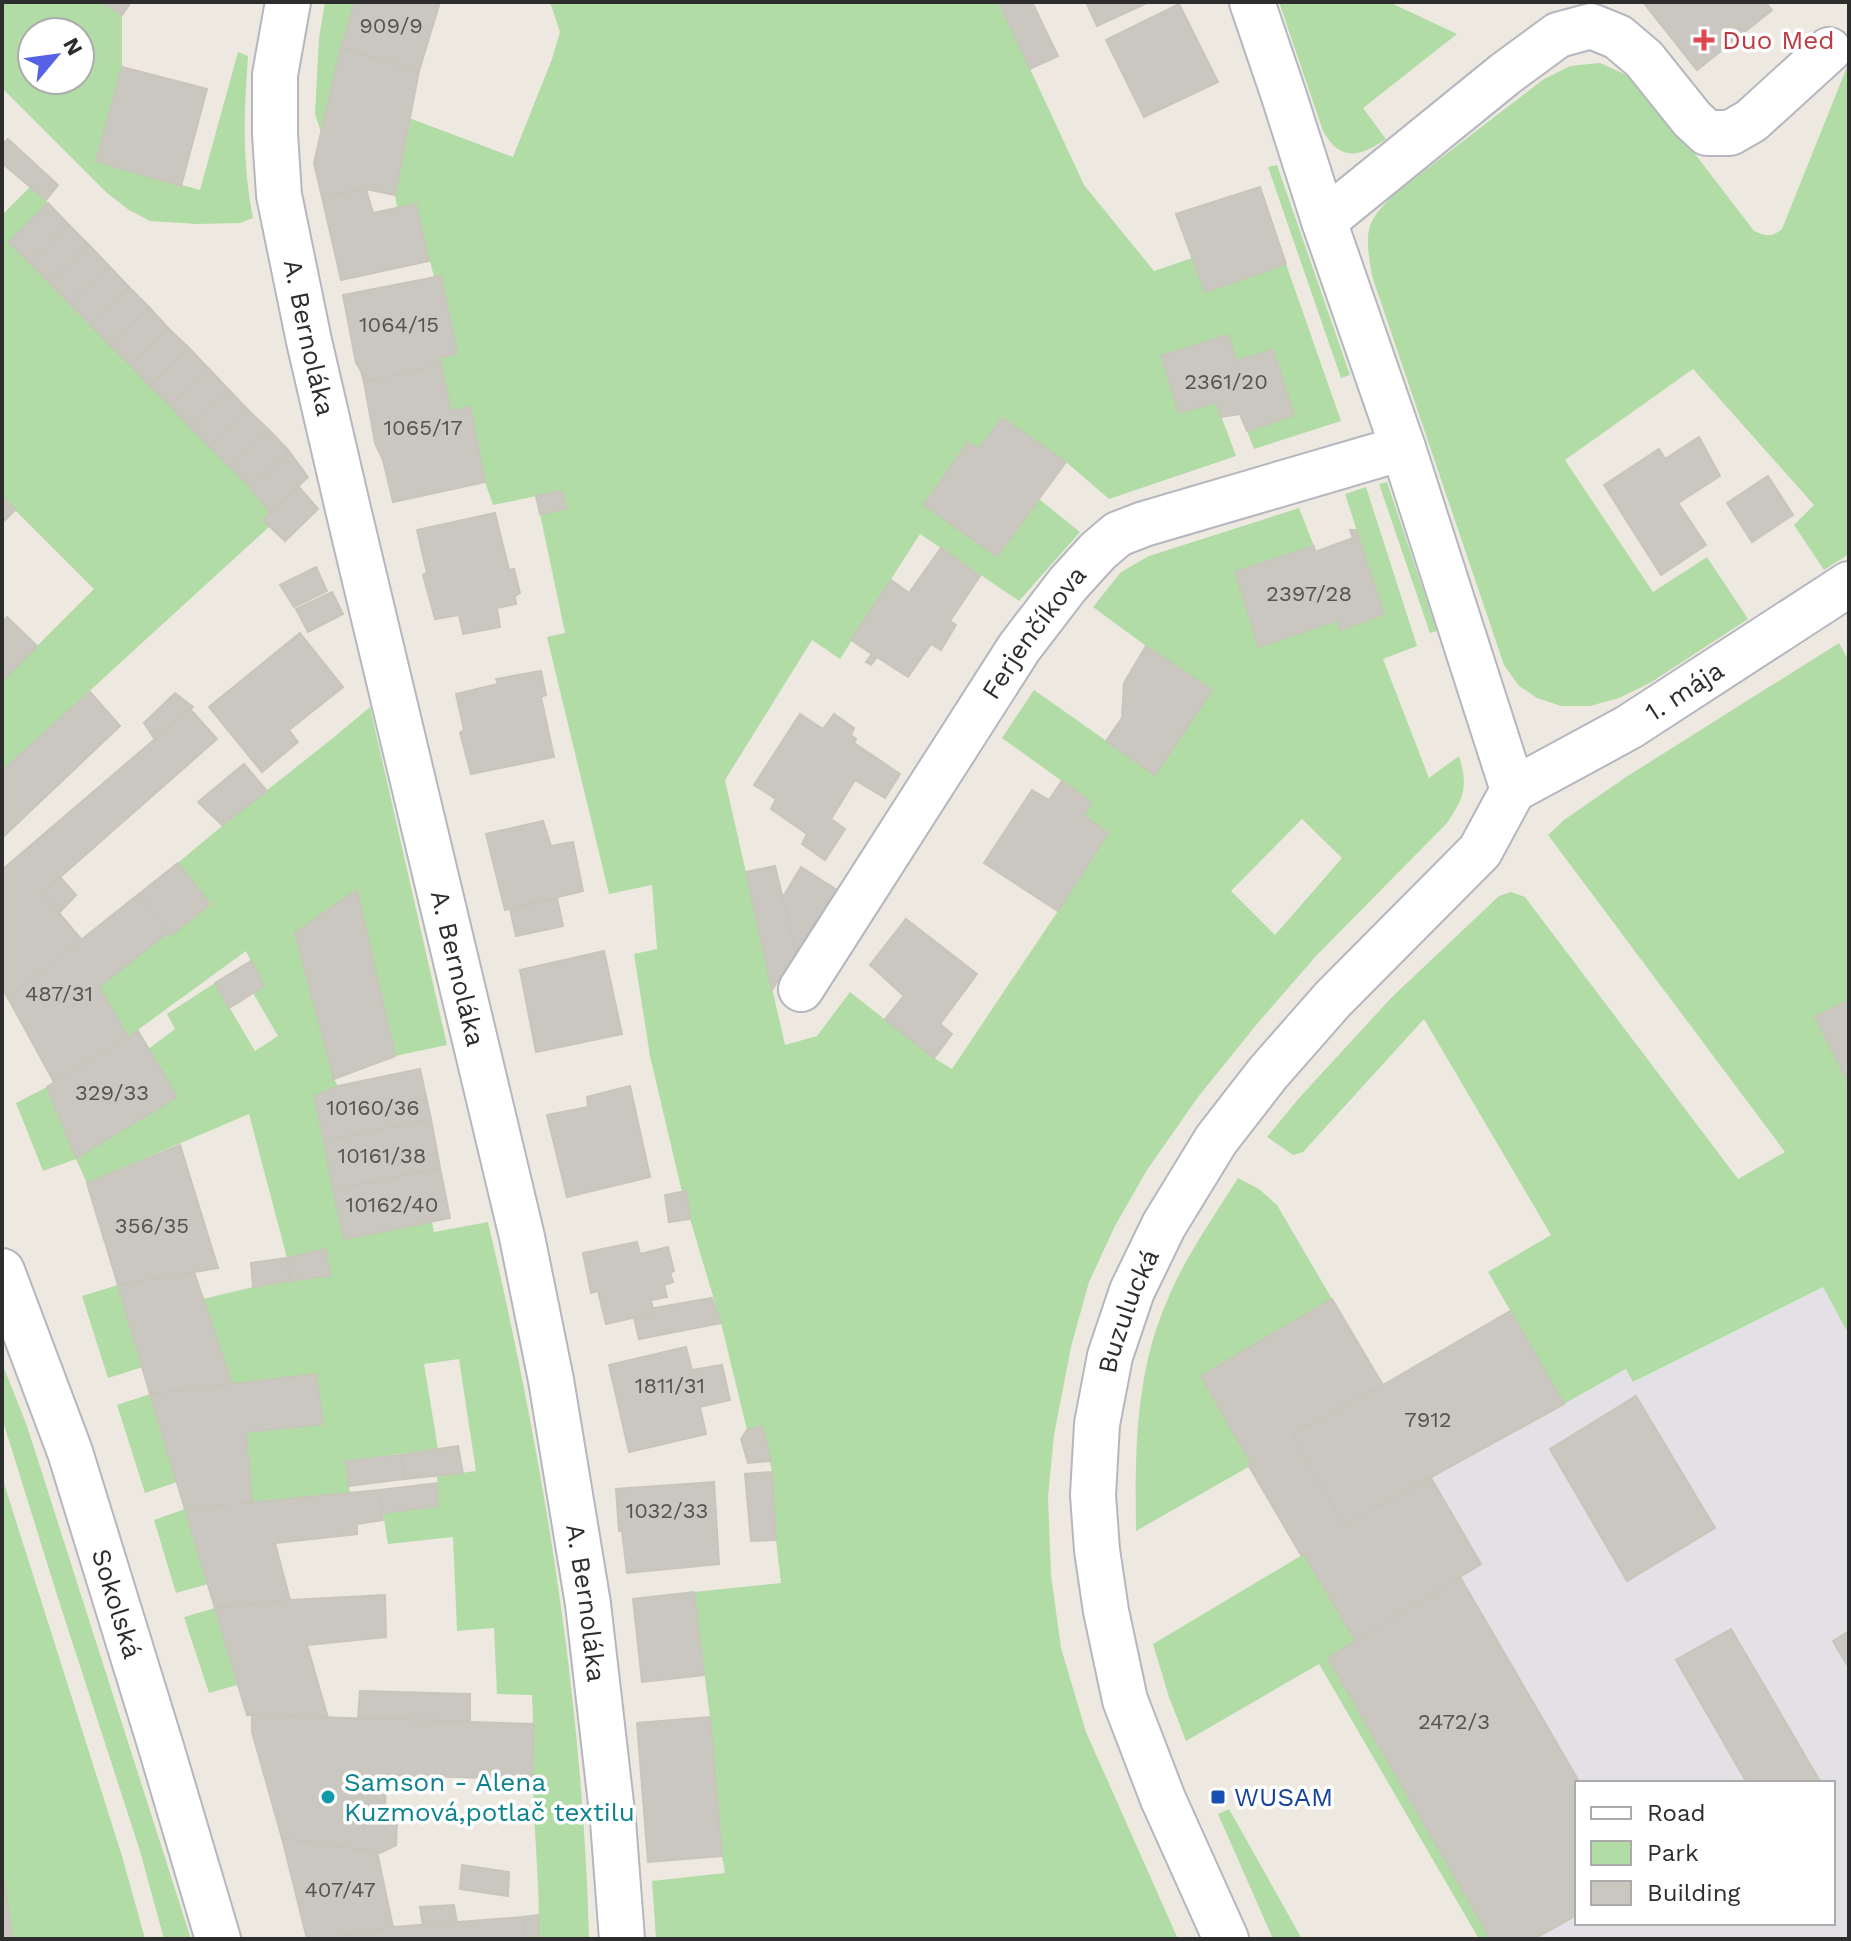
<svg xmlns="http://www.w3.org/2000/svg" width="1851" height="1941" font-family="'Work Sans',sans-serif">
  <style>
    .industrial { fill: #e3e1e6; fill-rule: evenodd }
    .green { fill: #b2dca5; fill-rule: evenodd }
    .building { fill: #c9c7bf; stroke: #c8c5bb; stroke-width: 2 }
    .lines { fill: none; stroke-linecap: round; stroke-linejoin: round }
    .minor-casing { stroke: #b5b6bf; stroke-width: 48 }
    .minor { stroke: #fff; stroke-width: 44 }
    .health-dot { fill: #e0444e; stroke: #fff; stroke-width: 3 }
    .culture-dot { fill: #0f9aa8; stroke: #fff; stroke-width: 3 }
    .transit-dot { fill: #1a4fb4; stroke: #fff; stroke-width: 3 }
    .labels { text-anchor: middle; stroke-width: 7; stroke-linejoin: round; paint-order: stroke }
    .number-label { font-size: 22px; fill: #545452 }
    .health-label { font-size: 26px; fill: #be3a42; stroke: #fff; text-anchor: start }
    .street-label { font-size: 26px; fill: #2d2d2d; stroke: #fff }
    .culture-label { font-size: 26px; fill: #0d838f; stroke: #fff; text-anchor: start }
    .transit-label { font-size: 26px; fill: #164399; stroke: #fff; text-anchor: start }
  </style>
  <rect width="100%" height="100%" fill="#ede9e1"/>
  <path class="industrial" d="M 1823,1287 L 1849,1335 L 1849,1939 L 1491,1939 L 1328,1658 L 1355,1641 L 1304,1554 L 1301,1555 L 1249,1466 L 1251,1464 L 1201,1376 L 1332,1299 L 1383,1385 L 1510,1311 L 1564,1404 L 1627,1369 L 1634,1382 ZM 1577,1783 L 1833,1783 L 1833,1923 L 1577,1923 Z"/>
  <g class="green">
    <path d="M 2,2 L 101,2 L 122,15 L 122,67 L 96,161 L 200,190 L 238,52 L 248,56 C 244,114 242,160 253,218 L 240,223 L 197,224 L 150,221 L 129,210 L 107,193 L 2,88 ZM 32,32 L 80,32 L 80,80 L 32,80 Z"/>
    <path d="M 325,2 L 355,2 L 341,47 L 321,132 L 315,114 L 319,38 Z"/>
    <path d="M 550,2 L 999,2 L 1084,185 L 1154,271 L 1192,258 L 1205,291 L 1286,264 L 1341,421 L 1254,449 L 1247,431 L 1294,414 L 1273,350 L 1236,361 L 1227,335 L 1161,356 L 1179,413 L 1216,402 L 1236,456 L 1109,499 L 1066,462 L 1002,418 L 979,449 L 968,442 L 997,556 L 1039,499 L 1080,532 L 1019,601 L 920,534 L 840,659 L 812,640 L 725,780 L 785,1045 L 817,1036 L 850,992 L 934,1058 L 952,1069 L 1058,911 L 1107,833 L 1084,816 L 1091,802 L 1002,738 L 1034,690 L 1155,775 L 1212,690 L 1146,646 L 1093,607 L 1121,572 L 1149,556 L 1299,508 L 1314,546 L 1235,572 L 1259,646 L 1337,620 L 1384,614 L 1345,494 L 1366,487 L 1417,646 L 1383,659 L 1429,778 L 1459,756 C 1468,786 1465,797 1447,823 L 1316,956 L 1257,1024 L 1198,1097 L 1147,1170 L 1115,1226 L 1089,1282 L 1071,1347 L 1054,1435 L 1048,1497 L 1051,1575 L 1061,1648 L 1086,1732 L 1178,1939 L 656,1939 L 652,1881 L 725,1873 L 722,1856 L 710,1717 L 694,1592 L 781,1583 L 776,1540 L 772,1472 L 762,1426 L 747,1430 L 721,1323 L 682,1192 L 650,1056 L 634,954 L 657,949 L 652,885 L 609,894 L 547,637 L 565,633 L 540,514 L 567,507 L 561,491 L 493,505 L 485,482 L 470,407 L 451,411 L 439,358 L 456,353 L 441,276 L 434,277 L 416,205 L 397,208 L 395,195 L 409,118 L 513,157 L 552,59 L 560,32 ZM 1302,819 L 1342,858 L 1275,935 L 1231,891 Z"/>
    <path d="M 1279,2 L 1389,2 L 1457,34 L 1363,108 L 1386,139 C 1360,157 1340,162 1323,131 Z"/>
    <path d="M 1849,62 L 1849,554 L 1824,570 L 1794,525 L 1814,505 L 1693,369 L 1565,460 L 1653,592 L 1707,557 L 1748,619 L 1650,683 L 1619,698 L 1590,706 L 1561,706 L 1537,698 L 1519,686 L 1504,665 L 1372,276 C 1365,232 1363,223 1398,191 L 1544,79 L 1570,66 L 1600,63 L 1631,77 L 1650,95 L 1754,231 C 1767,237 1771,237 1782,229 Z"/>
    <path d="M 1277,165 L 1350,375 L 1341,378 L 1268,167 Z"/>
    <path d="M 30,187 L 48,203 L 10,242 L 251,487 L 270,512 L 264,520 L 270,526 L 2,771 L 2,681 L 94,589 L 2,497 L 2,215 Z"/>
    <path d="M 1387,482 L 1437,631 L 1430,633 L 1379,484 Z"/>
    <path d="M 1839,643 L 1849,661 L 1849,1335 L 1823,1287 L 1633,1382 L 1626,1369 L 1564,1404 L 1488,1272 L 1551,1235 L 1424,1019 L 1303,1152 L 1293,1155 L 1267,1137 L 1300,1097 L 1392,997 L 1499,896 L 1511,892 L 1525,897 L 1738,1179 L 1785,1152 L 1548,835 L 1564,820 L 1626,777 Z"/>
    <path d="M 370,707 L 447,1045 L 395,1056 L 357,890 L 295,933 L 334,1079 L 338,1086 L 314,1097 L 344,1239 L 432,1222 L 434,1232 L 488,1222 C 543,1456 583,1698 589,1939 L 539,1939 C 540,1887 534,1835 533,1782 C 532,1753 534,1724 532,1695 L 497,1694 L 494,1628 L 457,1631 L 453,1537 L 388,1544 L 383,1513 L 438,1506 L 437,1476 L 476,1471 L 459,1359 L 424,1364 L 438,1449 L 346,1461 L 350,1494 L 252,1503 L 246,1432 L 323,1424 L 316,1375 L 232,1384 L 203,1299 L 253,1287 L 330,1276 L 326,1249 L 287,1258 L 249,1114 L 87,1183 L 76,1159 L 43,1171 L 16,1103 L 47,1087 L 76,1158 L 177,1097 L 148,1049 L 175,1029 L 167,1014 L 215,983 L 255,1051 L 278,1036 L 253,993 L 263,986 L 246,951 L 128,1037 L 99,987 L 168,932 L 171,936 L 210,905 L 178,863 C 240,809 307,761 370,707 Z"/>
    <path d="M 1238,1178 L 1259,1189 L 1277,1205 L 1332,1299 L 1202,1375 L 1252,1465 L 1136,1531 C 1135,1453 1135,1374 1167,1301 C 1185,1257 1213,1218 1238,1178 Z"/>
    <path d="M 118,1285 L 143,1367 L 108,1378 L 82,1296 Z"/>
    <path d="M 2,1363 L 27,1426 L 191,1939 L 164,1939 L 140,1851 L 57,1595 L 2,1418 Z"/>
    <path d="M 150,1394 L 177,1482 L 145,1493 L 117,1405 Z"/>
    <path d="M 2,1477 L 122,1856 L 145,1939 L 13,1939 L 2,1869 Z"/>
    <path d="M 185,1509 L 208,1584 L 176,1593 L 154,1520 Z"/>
    <path d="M 1304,1554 L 1356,1641 L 1328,1659 L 1491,1939 L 1479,1939 L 1319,1664 L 1186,1741 L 1169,1697 L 1153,1644 Z"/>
    <path d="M 215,1608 L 237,1685 L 209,1693 L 184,1617 Z"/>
    <path d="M 1229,1809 L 1302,1939 L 1273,1939 L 1218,1814 Z"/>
  </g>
  <g class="building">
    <path d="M 101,2 L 131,2 L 122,15 Z"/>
    <path d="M 355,2 L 440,2 L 419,71 L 341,47 Z"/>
    <path d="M 999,2 L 1032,2 L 1058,56 L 1030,69 Z"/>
    <path d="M 1086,2 L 1149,2 L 1097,26 Z"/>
    <path d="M 1643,2 L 1768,2 L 1766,3 L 1772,10 L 1697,70 Z"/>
    <path d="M 1179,4 L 1218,82 L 1144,117 L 1106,40 Z"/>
    <path d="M 341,47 L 419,71 L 395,195 L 366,189 L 322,197 L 314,163 Z"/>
    <path d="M 122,67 L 207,89 L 181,186 L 96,161 Z"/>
    <path d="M 8,139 L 58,185 L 46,200 L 2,163 L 2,145 Z"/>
    <path d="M 1260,187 L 1286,264 L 1205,292 L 1176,214 Z"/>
    <path d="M 366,189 L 373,213 L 416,204 L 429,261 L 341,280 L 322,197 Z"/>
    <path d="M 48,203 L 69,225 L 30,263 L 9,242 Z"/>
    <path d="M 69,225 L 89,245 L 50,283 L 30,263 Z"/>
    <path d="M 89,245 L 109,266 L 70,304 L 50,283 Z"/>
    <path d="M 109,266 L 129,287 L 90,324 L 70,304 Z"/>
    <path d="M 441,276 L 457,353 L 439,358 L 441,365 L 364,382 L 361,371 L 356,363 L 343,295 Z"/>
    <path d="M 129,287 L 149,307 L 110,345 L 90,324 Z"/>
    <path d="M 149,307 L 168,328 L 131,365 L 110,345 Z"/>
    <path d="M 168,328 L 189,348 L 150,386 L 131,365 Z"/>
    <path d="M 1228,335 L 1236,361 L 1273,350 L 1294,415 L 1247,431 L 1240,414 L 1221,417 L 1216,402 L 1179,413 L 1161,356 Z"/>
    <path d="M 189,348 L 209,369 L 171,406 L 150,386 Z"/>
    <path d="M 441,365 L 451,411 L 470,407 L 485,482 L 393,502 L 383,460 L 375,443 L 364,382 Z"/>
    <path d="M 209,369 L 229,390 L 190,427 L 171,406 Z"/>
    <path d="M 229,390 L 248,410 L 210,447 L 190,427 Z"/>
    <path d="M 248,410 L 269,430 L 230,467 L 210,447 Z"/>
    <path d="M 1002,418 L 1066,462 L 997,556 L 924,505 L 968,442 L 979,449 Z"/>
    <path d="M 269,430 L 289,451 L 251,487 L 230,467 Z"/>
    <path d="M 1699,437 L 1720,476 L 1678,503 L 1706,545 L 1661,575 L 1604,485 L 1659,449 L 1665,459 Z"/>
    <path d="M 289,451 L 308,477 L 270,512 L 250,488 Z"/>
    <path d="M 1768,476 L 1793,515 L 1752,542 L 1727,503 Z"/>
    <path d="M 298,486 L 318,509 L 285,541 L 263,520 Z"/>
    <path d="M 561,491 L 567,508 L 540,514 L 536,496 Z"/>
    <path d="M 2,497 L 16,509 L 2,523 Z"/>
    <path d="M 495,513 L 509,570 L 514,569 L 520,593 L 515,596 L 516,604 L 497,608 L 500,627 L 463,634 L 459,615 L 435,619 L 423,575 L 427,573 L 417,530 Z"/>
    <path d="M 1350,530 L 1356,530 L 1384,614 L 1340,630 L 1337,620 L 1259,647 L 1235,572 L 1314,546 L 1315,552 L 1353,538 Z"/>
    <path d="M 941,548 L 980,576 L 950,621 L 956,625 L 941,650 L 931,644 L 908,677 L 877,657 L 871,665 L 866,662 L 872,654 L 851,640 L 891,580 L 909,593 Z"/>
    <path d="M 316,567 L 327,591 L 294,607 L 280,585 Z"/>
    <path d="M 332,592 L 343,614 L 308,632 L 296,609 Z"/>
    <path d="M 7,617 L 37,646 L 2,681 L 2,623 Z"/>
    <path d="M 300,633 L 343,687 L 289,730 L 298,742 L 262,772 L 209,707 Z"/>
    <path d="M 1146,646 L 1212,690 L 1155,775 L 1106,741 L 1122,718 L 1124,683 Z"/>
    <path d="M 541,671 L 546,695 L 541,697 L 554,757 L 471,774 L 460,733 L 464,730 L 456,694 L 498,684 L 496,679 Z"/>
    <path d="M 90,692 L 120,726 L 2,838 L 2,771 Z"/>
    <path d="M 175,693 L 193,707 L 154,738 L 144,723 Z"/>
    <path d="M 190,709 L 217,739 L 42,893 L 82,940 L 8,998 L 2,989 L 2,870 Z"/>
    <path d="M 800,714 L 823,729 L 834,714 L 854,728 L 851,735 L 856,739 L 854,743 L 900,774 L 885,798 L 855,780 L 831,819 L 845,829 L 825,860 L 802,844 L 807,834 L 771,809 L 776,799 L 754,785 Z"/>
    <path d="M 244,764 L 267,791 L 222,825 L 198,802 Z"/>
    <path d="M 1062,781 L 1091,802 L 1084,816 L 1108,833 L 1058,911 L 984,863 L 1032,790 L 1049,800 Z"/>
    <path d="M 543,821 L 551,846 L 573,842 L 583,891 L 505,910 L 486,834 Z"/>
    <path d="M 178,863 L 210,904 L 170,936 L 139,894 Z"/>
    <path d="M 775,866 L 796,953 L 772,990 L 746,872 Z"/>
    <path d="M 801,867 L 837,890 L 796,953 L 783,897 Z"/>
    <path d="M 60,877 L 76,895 L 59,913 L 42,893 Z"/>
    <path d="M 357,890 L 395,1056 L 334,1079 L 295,933 Z"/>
    <path d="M 139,894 L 168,932 L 99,987 L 128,1037 L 54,1082 L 8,998 Z"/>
    <path d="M 557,898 L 563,926 L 516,936 L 510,909 Z"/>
    <path d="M 906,919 L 977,974 L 940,1024 L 952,1034 L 934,1058 L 885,1019 L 904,996 L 870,965 Z"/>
    <path d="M 604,951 L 622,1034 L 536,1052 L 520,970 Z"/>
    <path d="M 251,961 L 264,986 L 229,1008 L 215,983 Z"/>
    <path d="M 1849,1000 L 1849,1084 L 1815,1017 Z"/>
    <path d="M 138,1031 L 177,1097 L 76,1158 L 47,1087 Z"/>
    <path d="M 420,1069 L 431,1119 L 324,1141 L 314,1096 L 338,1086 Z"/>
    <path d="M 630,1086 L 650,1177 L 567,1197 L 547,1115 L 588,1107 L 587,1097 Z"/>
    <path d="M 431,1119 L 440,1168 L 333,1190 L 324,1141 Z"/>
    <path d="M 180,1145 L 218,1268 L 118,1285 L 87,1183 Z"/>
    <path d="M 440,1168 L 450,1218 L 344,1239 L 333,1190 Z"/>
    <path d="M 686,1191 L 690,1219 L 669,1222 L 665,1195 Z"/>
    <path d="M 637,1242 L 640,1254 L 668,1247 L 674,1271 L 670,1273 L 673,1282 L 664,1285 L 667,1297 L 651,1300 L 654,1313 L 606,1324 L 598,1291 L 591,1293 L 583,1253 Z"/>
    <path d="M 326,1249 L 330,1276 L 289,1281 L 287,1258 Z"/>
    <path d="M 287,1258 L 289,1281 L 253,1287 L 251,1263 Z"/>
    <path d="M 194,1272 L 232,1384 L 150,1394 L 118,1285 Z"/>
    <path d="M 712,1298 L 721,1323 L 639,1339 L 634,1318 L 654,1313 L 654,1308 Z"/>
    <path d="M 1332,1299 L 1383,1385 L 1292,1434 L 1344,1525 L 1431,1478 L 1481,1564 L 1356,1641 L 1304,1554 L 1301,1555 L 1249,1466 L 1252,1465 L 1201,1376 Z"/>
    <path d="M 1510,1311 L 1564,1404 L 1344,1525 L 1292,1434 L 1383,1385 Z"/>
    <path d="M 686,1347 L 692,1370 L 722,1365 L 730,1400 L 700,1407 L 706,1434 L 629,1452 L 609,1365 Z"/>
    <path d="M 316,1374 L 323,1424 L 246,1432 L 252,1503 L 185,1509 L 150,1394 Z"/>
    <path d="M 1636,1396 L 1715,1528 L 1627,1581 L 1550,1449 Z"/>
    <path d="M 762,1426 L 771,1461 L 748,1463 L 741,1439 L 747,1430 Z"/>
    <path d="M 458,1446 L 463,1473 L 405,1479 L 401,1455 Z"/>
    <path d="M 401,1455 L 405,1479 L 349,1486 L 346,1461 Z"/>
    <path d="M 772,1472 L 776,1540 L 751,1541 L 745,1474 Z"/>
    <path d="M 714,1482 L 719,1564 L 627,1573 L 622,1531 L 619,1531 L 616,1489 Z"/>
    <path d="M 437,1483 L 438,1506 L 383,1513 L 379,1490 Z"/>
    <path d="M 379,1490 L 383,1520 L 357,1524 L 357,1534 L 275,1543 L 290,1600 L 215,1608 L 185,1509 Z"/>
    <path d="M 1460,1577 L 1580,1783 L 1577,1783 L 1577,1915 L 1534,1939 L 1491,1939 L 1328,1658 Z"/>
    <path d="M 694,1592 L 704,1675 L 642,1682 L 633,1599 Z"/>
    <path d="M 385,1595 L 386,1637 L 307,1645 L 328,1718 L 247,1715 L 215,1608 L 290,1600 Z"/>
    <path d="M 1731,1629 L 1821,1783 L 1747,1783 L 1676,1660 Z"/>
    <path d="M 1849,1631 L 1849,1668 L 1833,1641 Z"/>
    <path d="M 360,1691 L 470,1694 L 470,1721 L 358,1718 Z"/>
    <path d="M 252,1715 L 534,1724 L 532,1779 L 386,1775 L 385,1814 L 397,1821 L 396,1845 L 380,1853 L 282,1838 L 252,1732 Z"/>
    <path d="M 710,1717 L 722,1856 L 648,1862 L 637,1723 Z"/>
    <path d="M 282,1838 L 377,1852 L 393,1927 L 322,1939 L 307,1939 Z"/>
    <path d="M 462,1865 L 509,1872 L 508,1896 L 460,1889 Z"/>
    <path d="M 2,1869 L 13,1939 L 2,1939 Z"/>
    <path d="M 454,1905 L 457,1923 L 423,1925 L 420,1907 Z"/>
    <path d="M 539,1915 L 539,1939 L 524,1939 L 523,1917 Z"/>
    <path d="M 523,1917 L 524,1939 L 322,1939 L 393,1927 Z"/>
  </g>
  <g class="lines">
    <g class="minor-casing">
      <g id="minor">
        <path id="s1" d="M 288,2 L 275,75 L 275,134 L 279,195 L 309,341 L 348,509 L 522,1237 L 551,1380 L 588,1604 L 613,1821 L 622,1939"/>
        <path d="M 1252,2 L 1283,93 L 1324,221 L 1403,448 L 1513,790"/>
        <path d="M 1324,221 L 1505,74 L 1558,35 L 1591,26 L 1618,37 L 1644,59 L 1692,119 L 1707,133 L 1730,133 L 1751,121 L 1829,50"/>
        <path id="s2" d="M 1513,790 L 1629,727 L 1849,584"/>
        <path id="s3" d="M 801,989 L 1019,648 L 1068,584 L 1098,551 L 1118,534 L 1144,524 L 1403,448"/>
        <path id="s4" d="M 2,1271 L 70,1452 L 161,1747 L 218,1939"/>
        <path id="s5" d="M 1226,1939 L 1163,1799 L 1125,1700 L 1106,1611 L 1097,1550 L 1093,1495 L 1097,1424 L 1110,1356 L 1132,1291 L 1164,1225 L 1216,1140 L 1268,1073 L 1333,999 L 1480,851 L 1513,790"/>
      </g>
    </g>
    <use href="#minor" class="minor"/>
  </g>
  <path class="health-dot" d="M1700 28h8v8h8v8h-8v8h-8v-8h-8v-8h8z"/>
  <circle class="culture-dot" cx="328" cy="1797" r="8"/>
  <rect class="transit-dot" x="1210" y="1789" width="16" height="16" rx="4"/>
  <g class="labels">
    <g class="number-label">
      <text x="391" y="33">909/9</text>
      <text x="399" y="332">1064/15</text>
      <text x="1226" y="389">2361/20</text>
      <text x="423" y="435">1065/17</text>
      <text x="1309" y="601">2397/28</text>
      <text x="59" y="1001">487/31</text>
      <text x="112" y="1100">329/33</text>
      <text x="373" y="1115">10160/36</text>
      <text x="382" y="1163">10161/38</text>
      <text x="392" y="1212">10162/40</text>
      <text x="152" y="1233">356/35</text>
      <text x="670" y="1393">1811/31</text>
      <text x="1428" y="1427">7912</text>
      <text x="667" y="1518">1032/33</text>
      <text x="1454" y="1729">2472/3</text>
      <text x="340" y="1897">407/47</text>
    </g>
    <g class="health-label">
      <text x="1722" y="49">Duo Med</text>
    </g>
    <g class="street-label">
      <text dy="9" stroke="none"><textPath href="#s1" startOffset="340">A. Bernoláka</textPath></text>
      <text dy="9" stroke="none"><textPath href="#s3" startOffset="426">Ferjenčíkova</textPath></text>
      <text dy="9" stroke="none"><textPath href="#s2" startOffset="198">1. mája</textPath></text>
      <text dy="9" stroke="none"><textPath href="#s1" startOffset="988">A. Bernoláka</textPath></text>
      <text dy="9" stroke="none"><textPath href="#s5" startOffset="656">Buzulucká</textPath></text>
      <text dy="9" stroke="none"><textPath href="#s1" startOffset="1636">A. Bernoláka</textPath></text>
      <text dy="9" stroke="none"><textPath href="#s4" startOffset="352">Sokolská</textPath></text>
    </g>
    <g class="culture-label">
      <text x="344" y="1791">Samson - Alena<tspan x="344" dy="30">Kuzmová,potlač textilu</tspan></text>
    </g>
    <g class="transit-label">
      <text x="1234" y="1806">WUSAM</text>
    </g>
  </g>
  <rect width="1851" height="1941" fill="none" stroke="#2d2d2d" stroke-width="8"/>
  <rect x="1575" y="1781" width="260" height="144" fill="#ffffff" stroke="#ababab" stroke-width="2"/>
  <rect x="1591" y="1807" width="40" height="12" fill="#ffffff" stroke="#ababab" stroke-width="2"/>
  <text x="1647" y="1821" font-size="24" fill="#2d2d2d">Road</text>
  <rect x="1591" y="1841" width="40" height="24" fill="#b2dca5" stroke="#ababab" stroke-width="2"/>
  <text x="1647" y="1861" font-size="24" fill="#2d2d2d">Park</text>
  <rect x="1591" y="1881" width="40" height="24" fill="#c9c7bf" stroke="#ababab" stroke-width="2"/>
  <text x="1647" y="1901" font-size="24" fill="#2d2d2d">Building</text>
  <g transform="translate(56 56) rotate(61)"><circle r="38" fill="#ffffff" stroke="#ababab" stroke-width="2"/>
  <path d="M0-6L14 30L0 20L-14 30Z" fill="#5661e5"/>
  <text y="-12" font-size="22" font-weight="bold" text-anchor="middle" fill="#2d2d2d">N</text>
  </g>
</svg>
